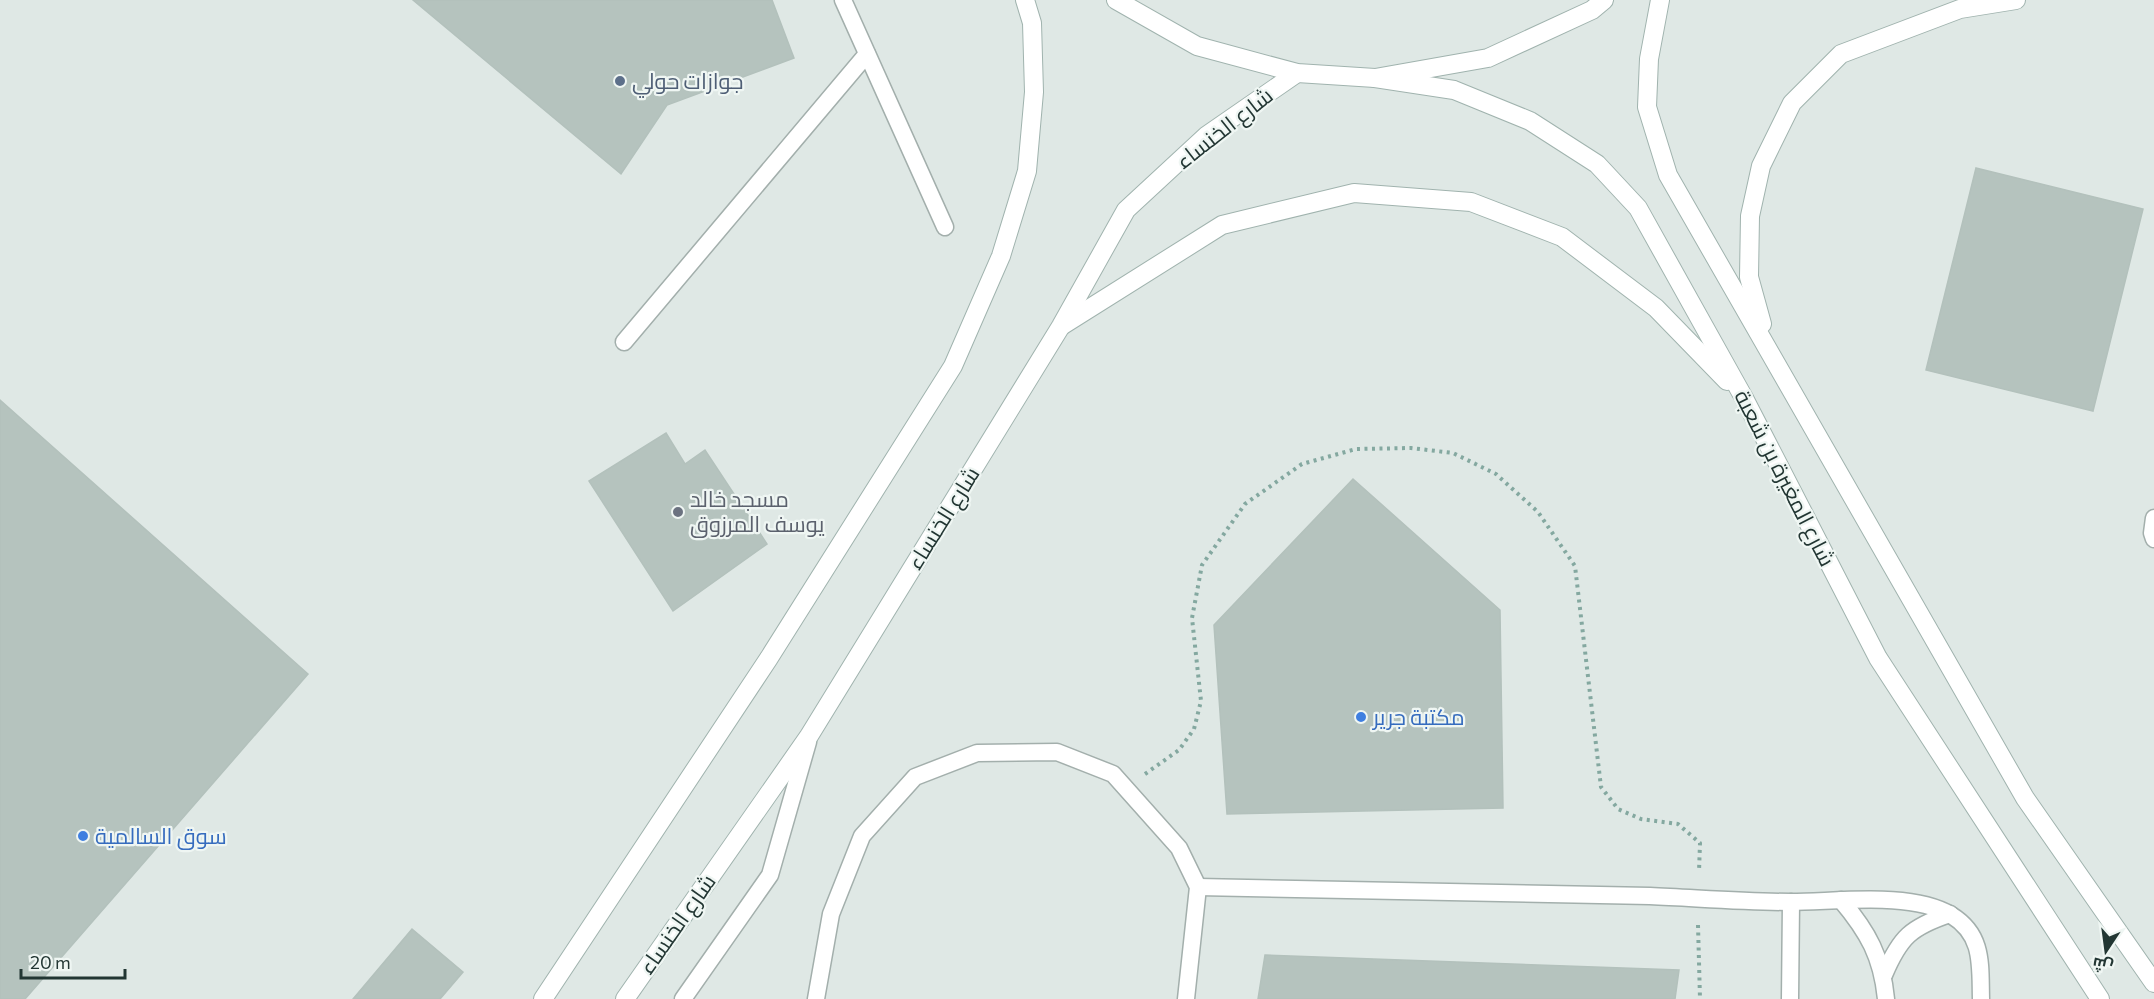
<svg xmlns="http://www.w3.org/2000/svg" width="2154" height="999" font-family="Commissioner,Cairo,sans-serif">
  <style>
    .building { fill: #b5c3be; stroke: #b3c1bc; stroke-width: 1.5 }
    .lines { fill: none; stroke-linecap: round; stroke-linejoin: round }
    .lane-casing { stroke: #a3afac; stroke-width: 19 }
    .secondary-casing { stroke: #a0b3ae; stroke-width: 20 }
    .path { stroke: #84a8a0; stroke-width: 4; stroke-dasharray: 3 4.5; stroke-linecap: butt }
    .lane { stroke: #fff; stroke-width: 16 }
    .secondary { stroke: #fff; stroke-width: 18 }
    .service-dot { fill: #5c6f8a; stroke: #eff6f3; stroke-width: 2 }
    .worship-dot { fill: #6b7280; stroke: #eff6f3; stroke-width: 2 }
    .shop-dot { fill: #3f7fe0; stroke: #eff6f3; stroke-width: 2 }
    .labels { text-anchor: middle; stroke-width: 4.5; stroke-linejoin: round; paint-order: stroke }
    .service-label { font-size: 22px; fill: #4e5e75; stroke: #eff6f3; text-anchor: start }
    .street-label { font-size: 22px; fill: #223633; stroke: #eff6f3 }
    .worship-label { font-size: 22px; fill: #5b616d; stroke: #eff6f3; text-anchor: start }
    .shop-label { font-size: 22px; fill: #366cbe; stroke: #eff6f3; text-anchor: start }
  </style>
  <rect width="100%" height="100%" fill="#dfe8e5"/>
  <g class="building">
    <path d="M 413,0 L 772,0 L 794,58 L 667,105 L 621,174 Z"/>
    <path d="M 1976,168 L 2143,209 L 2093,411 L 1926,370 Z"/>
    <path d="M 0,400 L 308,674 L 25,999 L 0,999 Z"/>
    <path d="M 666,433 L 685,464 L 705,450 L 767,544 L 673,611 L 589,481 Z"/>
    <path d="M 1353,479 L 1500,610 L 1503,808 L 1227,814 L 1214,625 Z"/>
    <path d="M 412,929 L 463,972 L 440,999 L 353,999 Z"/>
    <path d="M 1265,955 L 1679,970 L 1675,999 L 1258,999 Z"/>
  </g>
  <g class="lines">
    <g class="lane-casing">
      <g id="lane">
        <path d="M 843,0 L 945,227"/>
        <path d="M 624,342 L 867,54"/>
        <path d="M 2154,518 L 2152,533 L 2154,539"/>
        <path d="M 1198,887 C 1349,890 1499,893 1650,896 C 1697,898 1744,902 1791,902 C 1836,902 1911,891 1951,915 C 1984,935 1980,965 1981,999"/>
        <path d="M 1841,900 C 1868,932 1882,957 1886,999"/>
        <path d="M 1884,975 C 1900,937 1911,927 1950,914"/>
        <path d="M 683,999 L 770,875 L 808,742"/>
        <path d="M 816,999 L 831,914 L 862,836 L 915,777 L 977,753 L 1057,752 L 1113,774 L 1179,848 L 1198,887 L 1186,999"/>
        <path d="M 1790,999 L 1791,902"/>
      </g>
    </g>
    <g class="secondary-casing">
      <g id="secondary">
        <path d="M 1116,0 L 1197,46 L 1297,73 L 1375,78 L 1488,58 L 1592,10 L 1604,0"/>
        <path d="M 1660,0 L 1649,59 L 1647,107 L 1668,175 L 2025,798 L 2154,983"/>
        <path d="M 1375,78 L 1454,90 L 1530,121 L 1597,164 L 1638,208 L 1744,398 L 1878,658 L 2100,999"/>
        <path d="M 1762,324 L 1749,277 L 1750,216 L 1761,166 L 1792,103 L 1841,54 L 1960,9 L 2016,0"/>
        <path d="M 1063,325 L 1222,225 L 1354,193 L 1471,202 L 1562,237 L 1656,308 L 1727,381"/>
        <path d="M 543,999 L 769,658 L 953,366 L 1001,256 L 1027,171 L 1034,92 L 1032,23 L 1025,0"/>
        <path d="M 625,999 L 809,736 L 1061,326 L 1126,210 L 1206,136 L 1297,73"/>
      </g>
    </g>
    <g class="path">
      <path d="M 1145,774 L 1179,750 L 1194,729 L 1201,701 L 1192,618 L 1202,565 L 1245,504 L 1302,464 L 1356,449 L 1411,448 L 1453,453 L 1496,474 L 1538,512 L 1575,566 L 1601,787 L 1618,809 L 1641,819 L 1678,824 L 1700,843 L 1699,872"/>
      <path d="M 1698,925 L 1700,999"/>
    </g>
    <use href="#lane" class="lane"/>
    <use href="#secondary" class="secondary"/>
  </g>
  <circle class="service-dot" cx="620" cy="81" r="6"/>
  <circle class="worship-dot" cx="678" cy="512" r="6"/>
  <g class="shop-dot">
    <circle cx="1361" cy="717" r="6"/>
    <circle cx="83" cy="836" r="6"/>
  </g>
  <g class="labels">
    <g class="service-label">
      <text x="632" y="89">جوازات حولي</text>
    </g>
    <g class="street-label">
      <text transform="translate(1224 128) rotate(-38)" y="8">شارع الخنساء</text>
      <text transform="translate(1785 478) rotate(63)" y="8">شارع المغيرة بن شعبة</text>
      <text transform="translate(943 518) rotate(-58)" y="8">شارع الخنساء</text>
      <text transform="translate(677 924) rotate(-55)" y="8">شارع الخنساء</text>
    </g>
    <g class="worship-label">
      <text x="690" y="507">مسجد خالد<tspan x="690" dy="25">يوسف المرزوق</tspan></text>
    </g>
    <g class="shop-label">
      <text x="1373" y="725">مكتبة جرير</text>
      <text x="95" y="844">سوق السالمية</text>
    </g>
  </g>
  <g transform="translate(2106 951) rotate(193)" stroke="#eff6f3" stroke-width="4.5" paint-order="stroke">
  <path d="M0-4.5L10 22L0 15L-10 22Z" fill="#223633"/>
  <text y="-9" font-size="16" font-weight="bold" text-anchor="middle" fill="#223633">ش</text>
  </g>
  <path d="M21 969v9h104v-9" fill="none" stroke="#223633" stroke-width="3"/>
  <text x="30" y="969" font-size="18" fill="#223633" stroke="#eff6f3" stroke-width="4.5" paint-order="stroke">20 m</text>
</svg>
